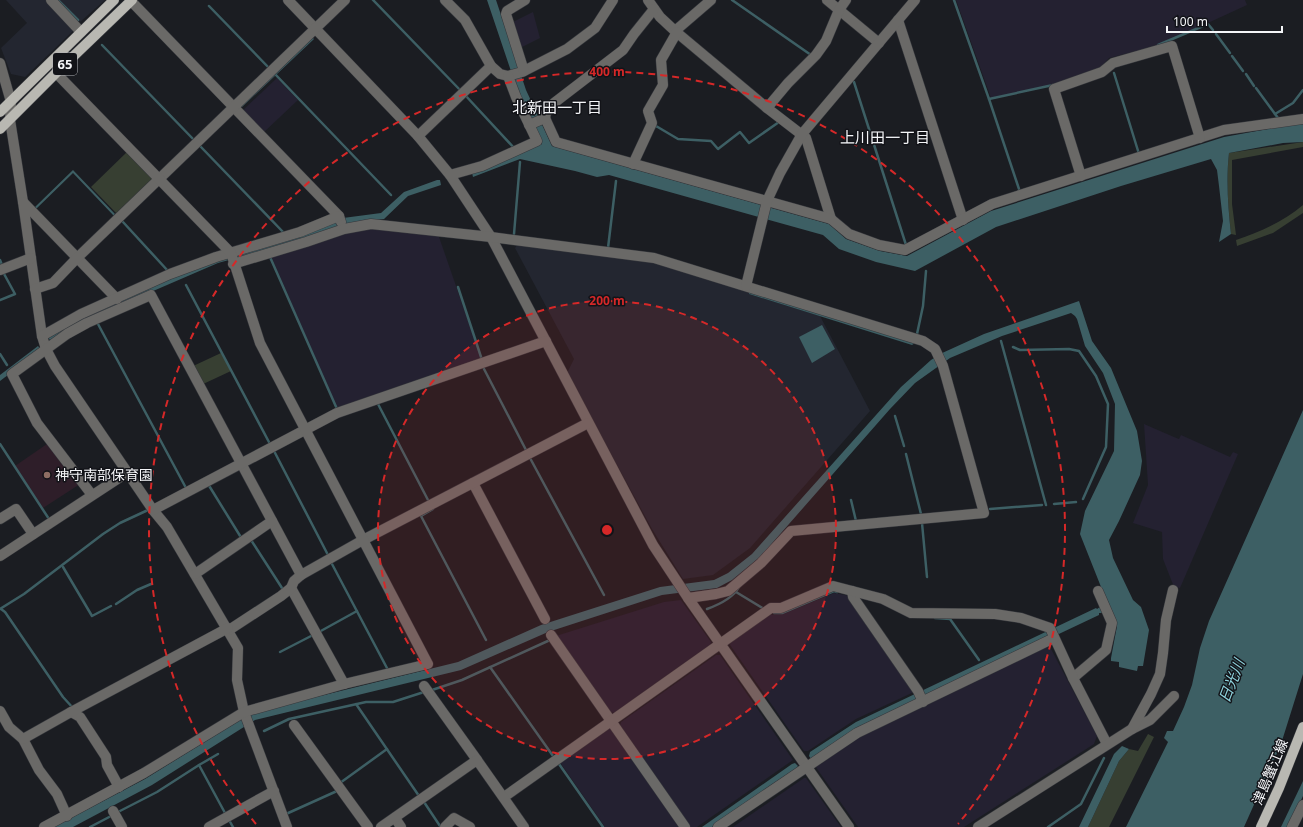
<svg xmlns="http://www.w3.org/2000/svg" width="1303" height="827" font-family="'Noto Sans','Noto Sans JP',sans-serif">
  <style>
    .built { fill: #232630 }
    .industrial { fill: #242131 }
    .education { fill: #2e1e29 }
    .green { fill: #373f32 }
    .water { fill: #3d5f64 }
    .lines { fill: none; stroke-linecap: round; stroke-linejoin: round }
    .stream { stroke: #3d5f64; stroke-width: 2.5 }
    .minor-casing { stroke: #35373c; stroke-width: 11 }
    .major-casing { stroke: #35373c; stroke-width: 11 }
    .minor { stroke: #6a6967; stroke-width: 10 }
    .major { stroke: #b9b8b2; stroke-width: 10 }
    .ring { fill: none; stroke: #d62828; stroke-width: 2; stroke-dasharray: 7 5 }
    .education-dot { fill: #8d6e63; stroke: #121318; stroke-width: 1.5 }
    .labels { text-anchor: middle; stroke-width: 3; stroke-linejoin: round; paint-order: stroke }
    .shield { fill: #121318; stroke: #b0b1b5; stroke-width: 1 }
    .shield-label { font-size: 13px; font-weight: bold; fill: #f4f5f8 }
    .poi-label { font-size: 14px; fill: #f4f5f8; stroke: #121318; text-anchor: start }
    .street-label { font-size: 14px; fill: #f4f5f8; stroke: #121318 }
    .neighbourhood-label { font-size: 15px; fill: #f4f5f8; stroke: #121318 }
    .water-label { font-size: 15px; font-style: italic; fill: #8ed3dd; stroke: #121318 }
    .centre { fill: #d62828; stroke: #121318; stroke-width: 2 }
    .ring-label { font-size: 12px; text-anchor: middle; font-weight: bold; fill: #d62828; stroke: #121318; stroke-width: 3; stroke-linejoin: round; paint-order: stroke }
  </style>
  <rect width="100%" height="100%" fill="#1b1d22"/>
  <g class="built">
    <path d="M 6,0 L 48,0 L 73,31 L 25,77 L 11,74 L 1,48 L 27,23 Z"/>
    <path d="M 59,0 L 105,0 L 80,22 Z"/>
    <path d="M 519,243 L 656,262 L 749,291 L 749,294 L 820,316 L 870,411 L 750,548 L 713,575 L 683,579 L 652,529 L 567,373 L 574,359 L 515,248 Z"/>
  </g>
  <g class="industrial">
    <path d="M 956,0 L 1245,0 L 1247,5 L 1184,34 L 1148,48 L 1109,58 L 1099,69 L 1049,85 L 991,98 Z"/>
    <path d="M 533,12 L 540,38 L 520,48 L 511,23 Z"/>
    <path d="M 277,78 L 298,100 L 263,133 L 242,111 Z"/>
    <path d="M 365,227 L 438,234 L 481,358 L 337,408 L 271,256 Z"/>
    <path d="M 1144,424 L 1174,437 L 1179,439 L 1181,435 L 1230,457 L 1233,452 L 1238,454 L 1180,588 L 1174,587 L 1163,559 L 1162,532 L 1133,523 L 1148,485 Z"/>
    <path d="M 834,593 L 850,596 L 916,691 L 856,719 L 808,751 L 804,751 L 730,645 L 731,641 L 768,615 L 783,614 Z"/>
    <path d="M 681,600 L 711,642 L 710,646 L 616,713 L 609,712 L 556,636 L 664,602 Z"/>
    <path d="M 1044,646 L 1051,649 L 1097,736 L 1094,744 L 964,827 L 858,827 L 815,766 L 858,735 Z"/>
    <path d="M 716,655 L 720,655 L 793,760 L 697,827 L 690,827 L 620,726 L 621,722 Z"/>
    <path d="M 611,727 L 682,827 L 605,827 L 559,761 Z"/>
    <path d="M 804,778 L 806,778 L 841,827 L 733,827 Z"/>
  </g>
  <path class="education" d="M 47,444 L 80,484 L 43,508 L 15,466 Z"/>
  <g class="green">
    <path d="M 1303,142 L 1303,147 L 1232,160 L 1232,204 L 1236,235 L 1231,234 C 1228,207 1226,180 1229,153 Z"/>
    <path d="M 128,151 L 152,176 L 153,181 L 118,215 L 91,187 Z"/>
    <path d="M 1303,205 L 1303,213 L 1273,233 L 1237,246 L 1236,240 C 1260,232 1283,222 1303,205 Z"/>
    <path d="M 221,353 L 231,371 L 201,385 L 191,367 Z"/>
    <path d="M 1148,734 L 1154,737 L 1109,827 L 1088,827 L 1119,761 L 1129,749 L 1138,751 Z"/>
  </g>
  <g class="water">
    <path d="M 487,0 L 496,0 L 526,90 L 552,146 L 829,224 L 846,239 L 880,251 L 907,256 L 991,211 L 1224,137 L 1289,125 L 1303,124 L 1303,142 L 1283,143 L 1229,153 C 1226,180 1228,207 1231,234 L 1219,242 L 1223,221 L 1219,186 L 1217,170 L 1211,159 L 1121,186 L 996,227 L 915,271 L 876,262 L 839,249 L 823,235 L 609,175 L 597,177 L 575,171 L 520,159 L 473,177 L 472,173 L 542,144 L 519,95 Z"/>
    <path d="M 312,37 L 314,39 L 242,107 L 240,105 Z"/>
    <path d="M 73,170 L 115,214 L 114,216 L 73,173 L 36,209 L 35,207 Z"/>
    <path d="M 437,180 L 440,180 L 441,185 L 408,196 L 384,219 L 345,224 L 305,239 L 218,263 L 86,320 L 52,342 L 48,338 L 84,316 L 217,259 L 343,218 L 381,213 L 404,192 Z"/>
    <path d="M 749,291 L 915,343 L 912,345 L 749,294 Z"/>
    <path d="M 1079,301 L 1092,341 L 1111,368 L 1137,431 L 1142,461 L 1140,475 L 1119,521 L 1109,540 L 1113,558 L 1133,600 L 1141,607 L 1149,630 L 1143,666 L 1138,666 L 1137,671 L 1119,667 L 1119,662 L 1111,661 L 1111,658 L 1117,626 L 1116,622 L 1103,613 L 1099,613 L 1099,615 L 856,730 L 811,759 L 809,756 L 810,752 L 856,722 L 1096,608 L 1097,609 L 1107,602 L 1080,534 L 1085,511 L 1114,451 L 1115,404 L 1103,373 L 1085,346 L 1077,319 L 1075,316 L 1071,313 L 1002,336 L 950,358 L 915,383 L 890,409 L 760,557 L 732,580 L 717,588 L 662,595 L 548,632 L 461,670 L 255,720 L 152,785 L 73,827 L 54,827 L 145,779 L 251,713 L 458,662 L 541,625 L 660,587 L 714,580 L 728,573 L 752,554 L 901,387 L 931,360 L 940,354 L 984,334 Z"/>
    <path d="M 822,325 L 835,349 L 812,363 L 799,337 Z"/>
    <path d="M 38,346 L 41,350 L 0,381 L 0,375 Z"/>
    <path d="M 1303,410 L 1303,674 L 1281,744 L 1244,827 L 1126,827 L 1168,742 L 1164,738 L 1167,731 L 1173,731 L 1184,707 L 1192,685 L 1200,648 L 1209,621 Z"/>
    <path d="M 1122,746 L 1129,749 L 1119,761 L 1088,827 L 1079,827 L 1114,754 Z"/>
    <path d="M 795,763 L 798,766 L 796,769 L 712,827 L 702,827 L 792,764 Z"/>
    <path d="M 1303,781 L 1303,796 L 1288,827 L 1281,827 Z"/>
  </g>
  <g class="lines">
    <g class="stream">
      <path d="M 58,0 L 78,20"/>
      <path d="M 373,0 L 461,91"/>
      <path d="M 732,0 L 811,55"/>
      <path d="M 954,0 L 989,99 L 1019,189"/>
      <path d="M 209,6 L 270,69"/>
      <path d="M 1216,34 L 1230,53"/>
      <path d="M 102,45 L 195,141"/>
      <path d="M 1158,45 L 1208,24 L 1213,30"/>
      <path d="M 1232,56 L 1243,71"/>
      <path d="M 274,73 L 391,195"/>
      <path d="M 1114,73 L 1139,154"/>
      <path d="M 1246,74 L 1254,86"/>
      <path d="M 854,82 L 906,245"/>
      <path d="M 1256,88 L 1278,118"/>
      <path d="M 465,95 L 515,149"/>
      <path d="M 989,99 L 1053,85"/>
      <path d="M 1275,114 L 1293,103 L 1303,90"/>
      <path d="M 655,127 L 656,126 L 678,139 L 711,141 L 718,149 L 740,132 L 749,143 L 779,122"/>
      <path d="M 201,147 L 284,233"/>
      <path d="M 123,222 L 168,271"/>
      <path d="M 514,234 L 520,162"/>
      <path d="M 608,248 L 616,181"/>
      <path d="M 270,257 L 337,409"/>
      <path d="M 0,260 L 2,265"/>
      <path d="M 186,285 L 270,444"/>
      <path d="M 458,287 L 482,360"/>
      <path d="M 0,300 L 15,294 L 3,272"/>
      <path d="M 98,324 L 186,488"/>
      <path d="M 917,334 L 923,306 L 926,271"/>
      <path d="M 1001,341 L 1046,505"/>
      <path d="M 1013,347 L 1020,350 L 1069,349 L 1079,351 L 1096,376 L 1108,404 L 1106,447 L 1083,499"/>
      <path d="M 0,354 L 7,365"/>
      <path d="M 483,367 L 526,450"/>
      <path d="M 378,404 L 428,500"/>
      <path d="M 895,416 L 904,446"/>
      <path d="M 0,444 L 49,519"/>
      <path d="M 273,449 L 328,555"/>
      <path d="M 906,454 L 921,514"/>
      <path d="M 530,458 L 604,595"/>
      <path d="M 208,484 L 242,539"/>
      <path d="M 851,500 L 856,521 L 857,521"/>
      <path d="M 1054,504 L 1076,502"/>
      <path d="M 433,509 L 421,516 L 486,640"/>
      <path d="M 990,509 L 1042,505"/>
      <path d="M 922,523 L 927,577"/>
      <path d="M 251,540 L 282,588"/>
      <path d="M 332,564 L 388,670"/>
      <path d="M 63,567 L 92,616 L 111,606"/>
      <path d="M 736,592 L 764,609"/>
      <path d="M 116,604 L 137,590 L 151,584"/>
      <path d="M 0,609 L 24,594 L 103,534 L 120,523 L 148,510"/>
      <path d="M 1,609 L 5,612 L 63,697 L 73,708"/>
      <path d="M 707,609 C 718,605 733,598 739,587"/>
      <path d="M 774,613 L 782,613 L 834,591 L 837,592"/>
      <path d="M 935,618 L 950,619 L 979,660"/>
      <path d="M 319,632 L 357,611"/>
      <path d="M 280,652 L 313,635"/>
      <path d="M 490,667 L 553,756"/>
      <path d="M 432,690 L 462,680 L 550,640"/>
      <path d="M 356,704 L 419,796"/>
      <path d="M 264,731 L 289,719 L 366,702 L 393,702 L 424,692"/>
      <path d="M 559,764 L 603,827"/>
      <path d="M 199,765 L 225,813"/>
      <path d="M 340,783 L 387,749"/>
      <path d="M 424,802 L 440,826"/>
      <path d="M 118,812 L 157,792 L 199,765 L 218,754"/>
      <path d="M 286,814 L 337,791"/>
      <path d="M 229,820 L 233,827"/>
      <path d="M 90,827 L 113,815"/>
      <path d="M 1048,827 L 1081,804 L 1104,758"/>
    </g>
    <g class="minor-casing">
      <g id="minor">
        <path d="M 51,0 L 81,32"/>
        <path d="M 288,0 L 418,136 L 450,175 L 491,237 L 653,545 L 688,598 L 849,827"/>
        <path d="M 445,0 L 465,20 L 491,66 L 500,74 L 508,76 L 522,72 L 567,49 L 595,28 L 613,0"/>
        <path d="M 648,0 L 660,17 L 675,31 L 767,108 L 806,138 L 831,219"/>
        <path d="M 827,0 L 879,43"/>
        <path d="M 131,1 L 339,216 L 341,222"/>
        <path d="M 898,20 L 963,220"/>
        <path d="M 675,31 L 711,0"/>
        <path d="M 0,63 L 11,102 L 10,120 L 23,202 L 42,336 L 46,349 L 55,366 L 153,510 L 167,527 L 238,648 L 237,680 L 244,712 L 287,827"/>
        <path d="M 524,71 L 506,14 L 507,11 L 525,0"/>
        <path d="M 767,108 L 788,83 L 816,55 L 826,41 L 839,10 L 846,0"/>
        <path d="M 545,118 L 556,142 L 831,219 L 849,234 L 879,245 L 905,250 L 992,204 L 1224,130 L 1303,119"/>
        <path d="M 529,125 L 545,118 L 546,113 L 554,103 L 623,50 L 634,34 L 654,9"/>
        <path d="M 418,136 L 491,66"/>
        <path d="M 633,164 L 652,123 L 648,111 L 663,85 L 661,60 L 677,32"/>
        <path d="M 450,175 L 482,166 L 537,141 L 516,97 L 508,76"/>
        <path d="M 1081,176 L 1054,89 L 1102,72 L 1113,63 L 1172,46 L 1200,138"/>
        <path d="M 23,202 L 117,299"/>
        <path d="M 233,264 L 306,242 L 344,229 L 371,224 L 491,237 L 654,258 L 923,341 L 935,349 L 943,366 L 984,513 L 791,531 L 761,563 L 728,591 L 716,594 L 688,598"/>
        <path d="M 0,270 L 31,258"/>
        <path d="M 746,286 L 767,201 L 780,173 L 802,134 L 915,0"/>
        <path d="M 35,289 L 53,283 L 77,258 L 345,0"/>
        <path d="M 42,336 L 81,314 L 170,274 L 216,257 L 300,232 L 339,216"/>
        <path d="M 473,483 L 545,619"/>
        <path d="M 92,495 L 37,423 L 12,374 L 67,334 L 87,323 L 151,295 L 301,575"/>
        <path d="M 153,510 L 337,413 L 546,341"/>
        <path d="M 0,519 L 16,509 L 33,534"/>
        <path d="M 0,556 L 128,472"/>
        <path d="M 195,574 L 272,521"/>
        <path d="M 291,588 L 344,684"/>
        <path d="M 852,591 L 853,597 L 918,691 L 923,702"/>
        <path d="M 229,630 L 281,596 L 291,588 L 294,581 L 301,575 L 363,540 L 588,423"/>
        <path d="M 551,635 L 685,827"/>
        <path d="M 1073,678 L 1106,650 L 1112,623 L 1098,591"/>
        <path d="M 424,686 L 477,760"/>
        <path d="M 0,711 L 9,727 L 23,739 L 39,770 L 57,794 L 67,816"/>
        <path d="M 71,712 L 80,717 L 106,757 L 107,765 L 119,787"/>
        <path d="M 294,725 L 368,827"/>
        <path d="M 1132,729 L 1150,720 L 1174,696"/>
        <path d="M 23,739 L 71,712 L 228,628"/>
        <path d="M 504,797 L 771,608 L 781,608 L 833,586 L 883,599 L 911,613 L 995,614 L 1021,618 L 1050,628 L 1073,678 L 1107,744"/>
        <path d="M 113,811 L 122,827"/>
        <path d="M 395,818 L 401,827"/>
        <path d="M 44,827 L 144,773 L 244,712 L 344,684 L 428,664 L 260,343 L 231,253 L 56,73"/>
        <path d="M 209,827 L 274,791"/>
        <path d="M 381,827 L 477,760 L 524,827"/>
        <path d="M 445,827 L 454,818 L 470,827"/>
        <path d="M 718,827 L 857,733 L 1054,638"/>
        <path d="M 978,827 L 1132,729 L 1151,694 L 1160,674 L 1163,653 L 1166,620 L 1173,590"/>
        <path d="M 1292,827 L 1303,805"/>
      </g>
    </g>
    <g class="major-casing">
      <g id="major">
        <path d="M 0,112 L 114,0"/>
        <path d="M 0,129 L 56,73 L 132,0"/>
        <path d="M 1261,827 L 1279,788 L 1303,727"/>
      </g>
    </g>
    <use href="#minor" class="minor"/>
    <use href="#major" class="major"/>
  </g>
  <circle cx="607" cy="530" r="229" fill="#d62828" fill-opacity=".12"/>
  <g class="ring">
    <circle cx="607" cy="530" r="229"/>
    <path d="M256 824A458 458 0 1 1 958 824"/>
  </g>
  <circle class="education-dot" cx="47" cy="475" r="4"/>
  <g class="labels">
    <rect class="shield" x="53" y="53" width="24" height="22" rx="3"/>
    <g class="shield-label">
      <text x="65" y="69">65</text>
    </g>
    <g class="poi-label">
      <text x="55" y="480">神守南部保育園</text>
    </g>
    <g class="street-label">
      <text transform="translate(1270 772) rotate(-67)" y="5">津島蟹江線</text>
    </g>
    <g class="neighbourhood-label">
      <text x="557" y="113">北新田一丁目</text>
      <text x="885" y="143">上川田一丁目</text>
    </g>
    <g class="water-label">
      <text transform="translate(1232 681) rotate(-69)" y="5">日光川</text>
    </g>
  </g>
  <circle cx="607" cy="530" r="6" class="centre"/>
  <g class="ring-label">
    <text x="607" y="76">400 m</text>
    <text x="607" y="305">200 m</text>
  </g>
  <path d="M1167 26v6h115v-6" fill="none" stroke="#f4f5f8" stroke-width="2"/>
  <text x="1173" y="26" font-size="12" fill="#f4f5f8" stroke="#121318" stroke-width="3" paint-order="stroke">100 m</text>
</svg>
